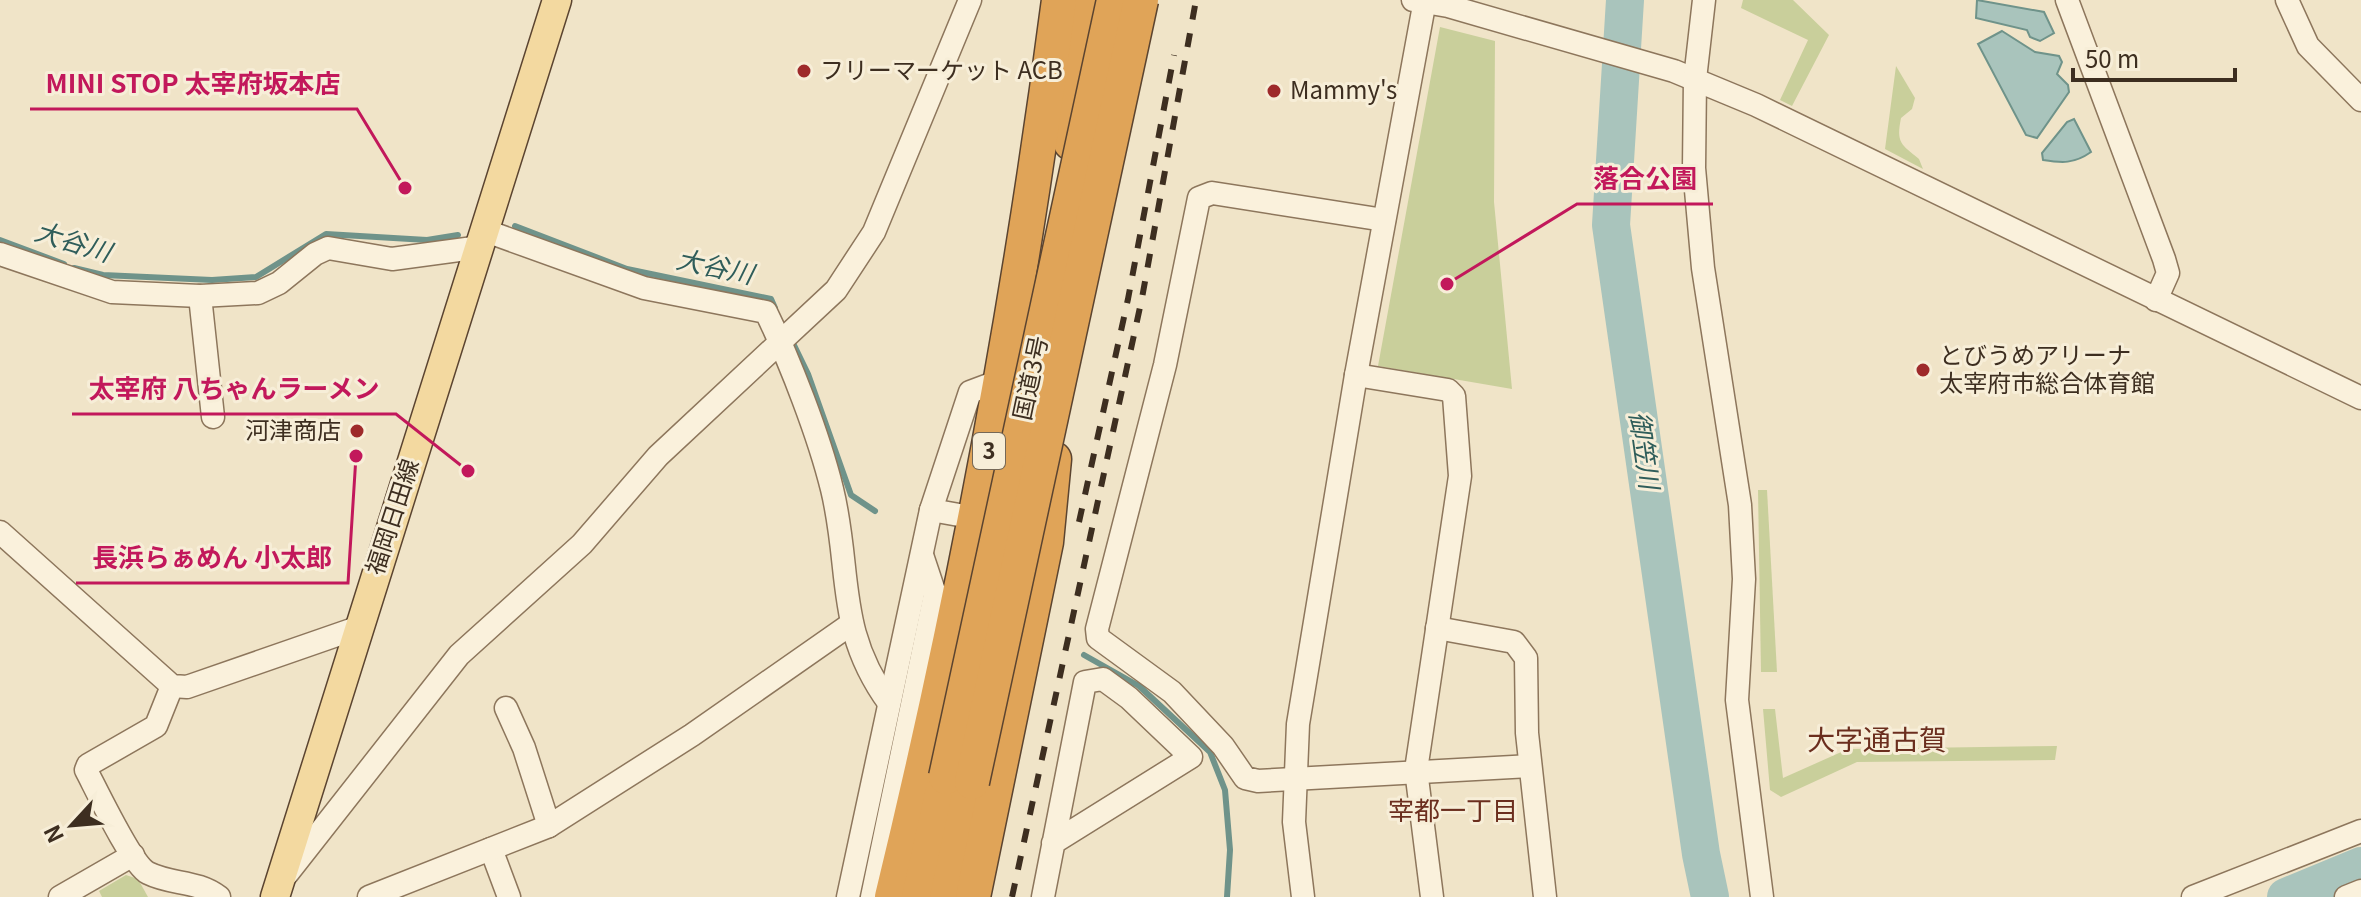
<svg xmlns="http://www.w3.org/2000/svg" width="2361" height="897" font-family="Georgia,'Noto Sans JP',serif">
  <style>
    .green { fill: #c9cf9b }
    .water { fill: #a9c4bc; stroke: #6f938a; stroke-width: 2 }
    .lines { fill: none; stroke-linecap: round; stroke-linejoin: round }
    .stream { stroke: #6f938a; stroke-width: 6 }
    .river { stroke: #a9c4bc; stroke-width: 38 }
    .minor-casing { stroke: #8d765c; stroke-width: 25 }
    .major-casing { stroke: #5b4430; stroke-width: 31 }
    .highway-casing { stroke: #5b4430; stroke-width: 37 }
    .minor { stroke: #faf1dc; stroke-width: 22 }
    .major { stroke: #f3d9a0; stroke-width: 28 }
    .highway { stroke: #e0a458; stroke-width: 34 }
    .rail { stroke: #3d2e20; stroke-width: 6; stroke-dasharray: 14 14; stroke-linecap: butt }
    .highway-bridge-casing { stroke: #5b4430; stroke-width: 37; stroke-linecap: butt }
    .highway-bridge { stroke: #e0a458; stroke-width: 34 }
    .poi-dot { fill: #9e2a2b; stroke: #f7eed8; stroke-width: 3 }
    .labels { text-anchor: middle; stroke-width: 6; stroke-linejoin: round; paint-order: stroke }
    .shield { fill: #f7eed8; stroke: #756857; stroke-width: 2 }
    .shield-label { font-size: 22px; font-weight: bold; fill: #3d2e20 }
    .poi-label { font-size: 24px; fill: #3d2e20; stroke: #f7eed8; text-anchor: start }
    .street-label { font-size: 24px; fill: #3d2e20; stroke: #f7eed8 }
    .water-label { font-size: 26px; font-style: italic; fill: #2f5d5a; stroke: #f7eed8 }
    .neighbourhood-label { font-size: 26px; fill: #6b2e1e; stroke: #f7eed8 }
    .quarter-label { font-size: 28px; fill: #6b2e1e; stroke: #f7eed8 }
    .leader { fill: none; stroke: #c2185b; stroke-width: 3 }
    .callout-dot { fill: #c2185b; stroke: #f7eed8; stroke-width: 3 }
    .callout-label { font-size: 26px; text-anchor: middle; font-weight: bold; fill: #c2185b; stroke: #f7eed8; stroke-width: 6; stroke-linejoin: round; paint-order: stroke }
  </style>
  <rect width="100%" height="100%" fill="#f0e4c8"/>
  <g class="green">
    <path d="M 1743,0 L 1793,0 L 1829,35 L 1792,106 L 1780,100 L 1808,40 L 1741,8 Z"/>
    <path d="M 1440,27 L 1495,41 L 1494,202 L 1512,389 L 1378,366 Z"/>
    <path d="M 1896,66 L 1915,98 L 1912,109 L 1901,118 C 1896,143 1901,144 1919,159 L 1923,169 L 1885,149 Z"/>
    <path d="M 1758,490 L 1767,490 L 1777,672 L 1761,672 Z"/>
    <path d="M 1763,709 L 1775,709 L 1783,778 L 1848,749 L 2057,746 L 2055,760 L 1857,762 L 1781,797 L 1770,790 Z"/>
    <path d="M 126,875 L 138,879 L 148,897 L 102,897 L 99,891 Z"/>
  </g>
  <g class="water">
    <path d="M 1977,0 L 2044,12 L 2054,33 L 2040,41 L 2030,37 L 2027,30 L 1976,18 Z"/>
    <path d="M 2002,31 L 2035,52 L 2059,56 L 2062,62 L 2057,74 L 2068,85 L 2069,92 L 2037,138 L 2026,135 L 1978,44 Z"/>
    <path d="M 2074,119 L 2091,152 C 2074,164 2062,163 2043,160 L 2042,153 L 2067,122 Z"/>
  </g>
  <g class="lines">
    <g class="stream">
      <path d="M 515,226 L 627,269 L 771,299 L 775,308"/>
      <path d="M 0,240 L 64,264"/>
      <path d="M 74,268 L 103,275 L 212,280 L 256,277 L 326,234 L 427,240 L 458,235"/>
      <path d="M 791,339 L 808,374 L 851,495 L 875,511"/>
      <path d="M 1084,655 L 1139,686 L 1210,752 L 1225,790 L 1230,850 L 1227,897"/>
    </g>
    <g class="river">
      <path d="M 1625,0 L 1611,225 L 1701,854 L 1710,897"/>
      <path d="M 2286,897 L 2361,866"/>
    </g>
    <g class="minor-casing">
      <g id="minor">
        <path d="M 1413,0 L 1448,6 L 1674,71 L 1756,105 L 2361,398"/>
        <path d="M 1704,0 L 1695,79 L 1694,168 L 1703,268 L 1740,505 L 1744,579 L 1737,700 L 1762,897"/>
        <path d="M 2067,0 L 2164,259 L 2168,273 L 2156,300"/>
        <path d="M 2287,0 L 2308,46 L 2361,100"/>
        <path d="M 1384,220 L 1212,193 L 1199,198 L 1165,365 L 1097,629 L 1098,638 L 1172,692 L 1223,746 L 1245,778 L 1258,781 L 1530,766"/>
        <path d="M 486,231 L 644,288 L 766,312 C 790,361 819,436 832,489 C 852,571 835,629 889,703"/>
        <path d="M 0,254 L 112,292 L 200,296 L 258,293 L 279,283 L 315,254 L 328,248 L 392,259 L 481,247"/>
        <path d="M 200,296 L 213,417"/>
        <path d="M 1356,375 L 1448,390 L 1454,396 L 1460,476 L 1416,770 L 1432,897"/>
        <path d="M 931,510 L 976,518"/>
        <path d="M 0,532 L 172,686 L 187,687 L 357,628"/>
        <path d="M 1437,628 L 1514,642 L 1526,658 L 1527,733 L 1545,897"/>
        <path d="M 172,686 L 156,726 L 88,765 L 86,770 C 96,789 132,865 148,873 C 172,885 197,880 219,897"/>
        <path d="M 506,708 L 524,748 L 549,826"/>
        <path d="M 491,849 L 509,897"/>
        <path d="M 287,874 L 459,655 L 582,544 L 658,456 L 836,290 L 874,232 L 970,0"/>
        <path d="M 60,897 L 133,855"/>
        <path d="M 369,897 L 549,826 L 692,735 L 851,624"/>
        <path d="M 848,897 L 931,510 L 970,392 L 1002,380"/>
        <path d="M 872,897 L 935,594 L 922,555"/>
        <path d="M 1043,897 L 1085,682 L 1103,679 L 1129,698 L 1191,757 L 1053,843"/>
        <path d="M 1303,897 L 1294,822 L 1298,724 L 1356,375 L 1425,0"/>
        <path d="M 2193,897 L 2361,831"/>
        <path d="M 2346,897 L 2361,891"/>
      </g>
    </g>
    <g class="major-casing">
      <path id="major" d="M 275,897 L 557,0"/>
    </g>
    <g class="highway-casing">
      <g id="highway">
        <path d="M 1071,143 L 1085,0"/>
        <path d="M 892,897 C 964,601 1020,302 1059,0"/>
        <path d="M 919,897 L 946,777"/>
        <path d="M 947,897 L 972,782"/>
        <path d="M 973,897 L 1046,542 L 1054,459"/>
      </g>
    </g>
    <use href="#minor" class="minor"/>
    <use href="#major" class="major"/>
    <use href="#highway" class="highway"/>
    <g class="rail">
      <path d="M 1079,522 L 1128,299 L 1174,55"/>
      <path d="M 1012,897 L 1142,298 L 1196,0"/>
    </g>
    <g class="highway-bridge-casing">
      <g id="highway-bridge">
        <path d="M 946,777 L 1114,0"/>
        <path d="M 972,782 L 1141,0"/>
      </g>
    </g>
    <use href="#highway-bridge" class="highway-bridge"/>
  </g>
  <g class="poi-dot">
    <circle cx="804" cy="71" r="8"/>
    <circle cx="1274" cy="91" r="8"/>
    <circle cx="1923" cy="370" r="8"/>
    <circle cx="357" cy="431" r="8"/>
  </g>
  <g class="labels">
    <rect class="shield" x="973" y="433" width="32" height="36" rx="6"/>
    <g class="shield-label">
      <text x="989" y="459">3</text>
    </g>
    <g class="poi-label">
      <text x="820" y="79">フリーマーケット ACB</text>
      <text x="1290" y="99">Mammy's</text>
      <text x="1939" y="364">とびうめアリーナ<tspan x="1939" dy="28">太宰府市総合体育館</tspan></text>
      <text x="341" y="439" text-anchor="end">河津商店</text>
    </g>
    <g class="street-label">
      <text transform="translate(1031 378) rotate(-78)" y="8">国道3号</text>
      <text transform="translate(393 517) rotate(-72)" y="8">福岡日田線</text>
    </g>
    <g class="water-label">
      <text transform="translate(73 242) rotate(17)" y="9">大谷川</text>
      <text transform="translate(715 267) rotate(12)" y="9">大谷川</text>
      <text transform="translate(1644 450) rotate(82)" y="9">御笠川</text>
    </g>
    <g class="neighbourhood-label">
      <text x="1453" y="820">宰都一丁目</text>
    </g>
    <g class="quarter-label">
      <text x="1877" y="750">大字通古賀</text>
    </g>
  </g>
  <path class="leader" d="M405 188L357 109H30M1447 284L1577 204H1713M468 471L396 414H72M356 456L348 583H76"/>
  <g class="callout-dot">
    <circle cx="405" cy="188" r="8"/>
    <circle cx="1447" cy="284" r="8"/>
    <circle cx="468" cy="471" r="8"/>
    <circle cx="356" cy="456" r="8"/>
  </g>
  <g class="callout-label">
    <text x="193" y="93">MINI STOP 太宰府坂本店</text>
    <text x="1645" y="188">落合公園</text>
    <text x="234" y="398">太宰府 八ちゃんラーメン</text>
    <text x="212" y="567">長浜らぁめん 小太郎</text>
  </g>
  <g transform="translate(72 825) rotate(244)" stroke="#f7eed8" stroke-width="6" paint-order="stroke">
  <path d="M0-6L14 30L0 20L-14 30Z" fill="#3d2e20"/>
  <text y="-12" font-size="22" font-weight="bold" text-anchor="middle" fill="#3d2e20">N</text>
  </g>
  <path d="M2073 68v12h162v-12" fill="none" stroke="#3d2e20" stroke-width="4"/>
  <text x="2085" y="68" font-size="24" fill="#3d2e20" stroke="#f7eed8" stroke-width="6" paint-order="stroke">50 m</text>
</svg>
